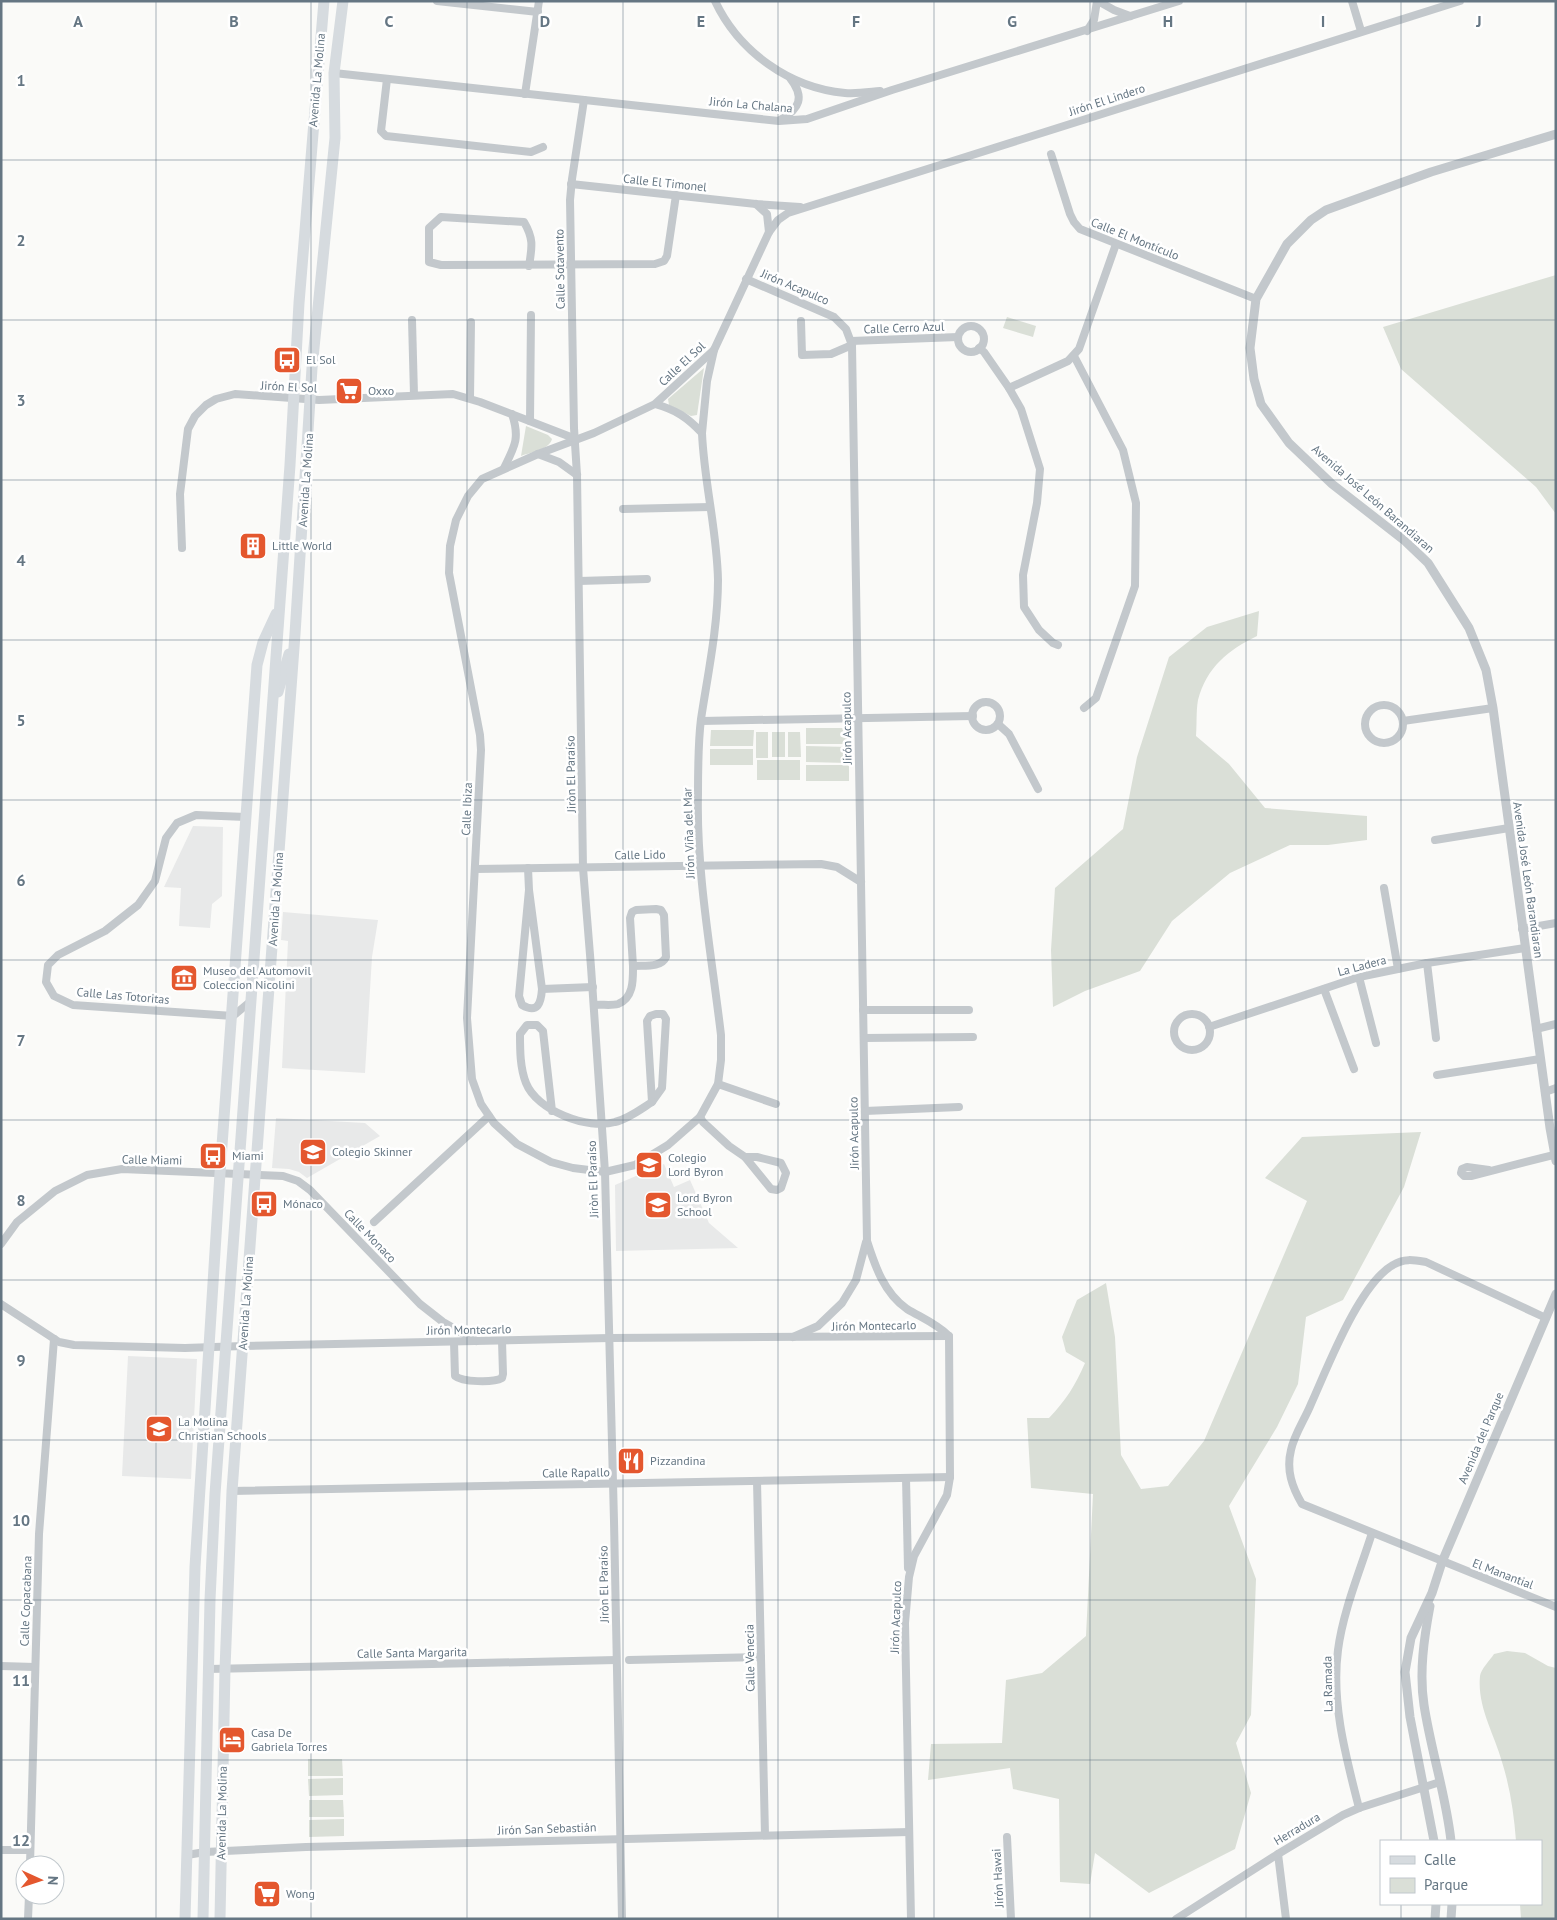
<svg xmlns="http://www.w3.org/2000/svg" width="1557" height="1920" font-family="'PT Sans',sans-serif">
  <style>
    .built { fill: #e8e9e9 }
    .green { fill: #dadfd7 }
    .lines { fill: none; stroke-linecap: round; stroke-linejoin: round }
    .minor { stroke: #c3c8cc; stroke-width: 8 }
    .tertiary { stroke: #c3c8cc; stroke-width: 9 }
    .primary { stroke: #d6dbdf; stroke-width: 11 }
    .grid { fill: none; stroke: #657683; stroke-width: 1; stroke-opacity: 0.55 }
    .labels { text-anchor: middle; stroke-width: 5; stroke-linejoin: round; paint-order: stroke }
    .street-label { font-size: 12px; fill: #657683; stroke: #fff }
    .poi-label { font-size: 12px; fill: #657683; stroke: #fff; text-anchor: start }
    .grid-label { font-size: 16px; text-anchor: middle; font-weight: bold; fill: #657683; stroke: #fff; stroke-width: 5; stroke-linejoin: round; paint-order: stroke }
  </style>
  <rect width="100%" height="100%" fill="#fafaf8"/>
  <g class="built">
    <path d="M 193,826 L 223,827 L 222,896 L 212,904 L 210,928 L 179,926 L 181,888 L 164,887 Z"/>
    <path d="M 283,912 L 378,920 L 372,957 L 365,1073 L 282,1068 L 288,941 L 281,940 Z"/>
    <path d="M 276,1118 L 365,1123 L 380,1136 L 307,1178 L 299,1172 L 289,1169 L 272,1168 Z"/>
    <path d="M 664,1164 L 674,1187 L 690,1180 L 709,1223 L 738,1248 L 616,1251 L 615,1185 Z"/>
    <path d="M 128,1356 L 197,1359 L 191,1479 L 122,1476 Z"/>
  </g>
  <g class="green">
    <path d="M 1556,275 L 1556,514 L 1536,487 L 1401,369 L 1383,327 Z"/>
    <path d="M 1007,317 L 1036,326 L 1033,337 L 1003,328 Z"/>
    <path d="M 704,368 L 697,415 L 691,416 L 669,405 L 668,399 Z"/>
    <path d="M 526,426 L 548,435 L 552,439 C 549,450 531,452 521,456 Z"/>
    <path d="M 1259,611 L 1257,636 C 1228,650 1207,667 1198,700 C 1196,711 1197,724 1196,736 L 1229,764 L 1265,808 L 1367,816 L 1367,840 L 1328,845 L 1290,845 L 1230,873 L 1172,921 L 1140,971 L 1085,991 L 1053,1007 L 1051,950 L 1055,888 L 1123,829 L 1137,757 L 1169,657 L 1207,627 Z"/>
    <rect x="806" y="728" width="43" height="16"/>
    <path d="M 711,730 L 754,730 L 753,746 L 710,746 Z"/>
    <rect x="756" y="732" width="12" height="26"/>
    <rect x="772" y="732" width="13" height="25"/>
    <path d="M 788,732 L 800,732 L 801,757 L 788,757 Z"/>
    <path d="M 806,746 L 849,747 L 849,763 L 806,762 Z"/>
    <rect x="710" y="749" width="43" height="16"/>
    <rect x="757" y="760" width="43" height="20"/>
    <rect x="806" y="765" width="43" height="16"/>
    <path d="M 1421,1132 L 1404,1187 L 1343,1300 L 1306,1317 L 1298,1384 L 1277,1427 L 1229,1506 L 1256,1579 L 1251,1715 L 1236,1743 L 1251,1793 L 1235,1849 L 1149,1893 L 1095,1853 L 1090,1884 L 1060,1882 L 1059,1799 L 1013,1789 L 1010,1768 L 928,1780 L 931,1744 L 1002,1743 L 1006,1680 L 1042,1673 L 1086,1636 L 1093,1494 L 1031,1488 L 1027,1418 L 1049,1418 C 1066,1400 1075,1386 1085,1363 L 1066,1352 L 1062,1337 L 1077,1300 L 1106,1283 L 1115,1337 L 1121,1455 L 1141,1489 L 1168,1486 L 1204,1441 L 1307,1201 L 1265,1178 L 1302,1137 Z"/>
    <path d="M 1507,1651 L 1525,1653 L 1548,1666 L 1556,1668 L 1556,1919 L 1521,1919 L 1520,1904 L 1541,1904 L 1541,1841 L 1516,1841 C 1514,1814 1510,1787 1502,1762 C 1494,1733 1477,1707 1480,1676 C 1481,1669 1490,1660 1494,1654 Z"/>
    <path d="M 308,1759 L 342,1759 L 343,1776 L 308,1776 Z"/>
    <path d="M 343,1778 L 343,1795 L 309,1796 L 308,1779 Z"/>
    <path d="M 309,1800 L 343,1800 L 344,1817 L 309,1817 Z"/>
    <path d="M 344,1819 L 344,1836 L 309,1837 L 309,1820 Z"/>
  </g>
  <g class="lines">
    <g class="minor">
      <path d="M 437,1 L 538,12"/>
      <path d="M 715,1 C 739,52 790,88 845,93 C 857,94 869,92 880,91"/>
      <path d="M 1098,1 L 1114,10 L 1130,16"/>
      <path d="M 1352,1 L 1361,31"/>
      <path d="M 1087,31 L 1094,20 L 1097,1"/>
      <path d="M 334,73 L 779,121 L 807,119 L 892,90 L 1179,1"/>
      <path d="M 387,79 L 381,131 L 386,136 L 531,152 L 543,147"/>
      <path d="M 525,94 L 539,1"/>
      <path d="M 584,100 L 572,179 L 570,200 L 574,428 L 577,475 L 583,868 L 591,967 L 605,1172 L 614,1521 L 622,1919"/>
      <path d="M 780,120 C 800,109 805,97 790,78"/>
      <path d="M 1051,154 L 1070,214 L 1074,222 L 1080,229 L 1256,299"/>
      <path d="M 571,184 L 756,204 L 800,207"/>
      <path d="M 756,204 L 767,214 L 769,232"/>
      <path d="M 529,266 C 532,247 534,239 524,222 L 441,217 L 429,228 L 429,262 L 441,265 L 655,264 L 664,261 L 667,256 L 676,195"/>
      <path d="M 746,279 L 834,317 L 846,329 L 852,345 L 867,1241 C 875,1266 884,1293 907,1309 C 922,1318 937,1324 949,1336 L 950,1477 L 947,1495 L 914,1556 L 909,1577 L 905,1623 L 911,1919"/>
      <path d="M 412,320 L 414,395"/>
      <path d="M 801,321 L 802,355 L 831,354 L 852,345"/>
      <circle cx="971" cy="339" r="13"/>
      <path d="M 851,341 L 958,337"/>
      <path d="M 979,348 L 984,352 L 1009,388 L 1021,409 L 1040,469 L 1037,503 L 1023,575 L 1024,607 L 1039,630 L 1053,643 L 1058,645"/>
      <path d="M 1074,356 L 1123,450 L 1136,503 L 1135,586 L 1096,698 L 1084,708"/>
      <path d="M 1009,388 L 1068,361 L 1079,349 L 1116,244"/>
      <path d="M 470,398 L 471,322"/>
      <path d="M 655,404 C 676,410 687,417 702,433 C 704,482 717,530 718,580 C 718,626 708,673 701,719 C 698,743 698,769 698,794 C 696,872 712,958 721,1035 L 721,1060 L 718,1084 L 700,1117 L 668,1145 L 635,1165 L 605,1172 L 573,1168 L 551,1162 L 517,1144 L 494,1123 L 481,1104 L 472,1079 L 467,1018 L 481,750 L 480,735 L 449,573 L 450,546 L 456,520 L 468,496 L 482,479 L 538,454 L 594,433 L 655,404 L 714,350 L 769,232 L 778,220 L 788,213 L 1460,1"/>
      <path d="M 530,421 L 531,315"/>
      <path d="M 702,433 L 707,381 L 714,350"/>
      <path d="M 538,454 L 559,462 L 577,475"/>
      <path d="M 504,468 C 515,446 520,438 512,414"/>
      <path d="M 623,509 L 710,507"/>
      <path d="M 182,548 L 180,494 L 188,429 L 195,416 L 206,405 L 216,399 L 235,394 L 319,400 L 453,394 L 480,402 L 576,439"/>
      <path d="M 579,581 L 647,579"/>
      <circle cx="986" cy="716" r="14"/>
      <circle cx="1384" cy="724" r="19"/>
      <path d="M 701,721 L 973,716"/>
      <path d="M 1403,721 L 1493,708"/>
      <path d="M 998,724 L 1009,734 L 1038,789"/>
      <path d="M 246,817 L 196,815 L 177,823 L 166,838 L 155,881 L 138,905 L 105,931 L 58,955 L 48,965 L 46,982 L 54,996 L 73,1005 L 233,1016 L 251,1001"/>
      <path d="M 1435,840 L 1509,828"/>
      <path d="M 528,868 L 529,890 L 542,989 C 541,1003 538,1014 522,1005 L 519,996 L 529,890"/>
      <path d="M 475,869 L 821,864 L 837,867 L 861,882"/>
      <path d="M 1384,888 L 1398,969"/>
      <path d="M 656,909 L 661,910 L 664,915 L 666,957 C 661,968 644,965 633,966 L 630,918 L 632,912 L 636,910 Z"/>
      <path d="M 1522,929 L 1556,923"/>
      <path d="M 1427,963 L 1436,1038"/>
      <path d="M 1359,977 L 1376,1043"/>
      <path d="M 542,989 L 593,987"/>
      <path d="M 1324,989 L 1354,1069"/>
      <path d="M 594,1005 C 601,1004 611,1006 618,1004 C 634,998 633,979 633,966"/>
      <path d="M 863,1010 L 969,1010"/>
      <path d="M 656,1014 L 663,1014 L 666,1019 L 662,1088 L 652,1102 L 647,1021 L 650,1016 Z"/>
      <circle cx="1192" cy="1032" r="18"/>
      <path d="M 1209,1027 L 1359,977 L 1427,963 L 1525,948"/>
      <path d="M 1536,1029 L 1556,1024"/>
      <path d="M 864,1038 L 973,1037"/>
      <path d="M 1437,1075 L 1540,1059"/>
      <path d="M 718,1084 L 776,1104"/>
      <path d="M 1545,1092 L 1556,1088"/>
      <path d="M 552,1111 L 543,1031 L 537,1025 L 527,1025 L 520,1034 C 520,1050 520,1068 526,1083 C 537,1111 588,1130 615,1122 C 628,1119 641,1109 652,1102"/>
      <path d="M 865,1111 L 959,1107"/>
      <path d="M 700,1117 L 703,1122 L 729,1146 L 745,1157 L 771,1189 L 777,1190 L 781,1188 L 786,1173 L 781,1163 L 757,1157 L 745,1157"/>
      <path d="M 1489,1170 L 1467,1167 L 1462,1169 L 1461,1173 L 1464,1176 L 1471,1176 L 1553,1155"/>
      <path d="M 374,1222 L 489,1116"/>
      <path d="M 1,1244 L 17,1222 L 55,1191 L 87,1175 L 122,1169 L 283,1176 L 298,1181 L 310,1190 L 420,1304 L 443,1322 L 476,1341"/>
      <path d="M 1,1304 L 59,1342 L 74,1345 L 185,1348 L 243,1346 L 610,1338 L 949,1336"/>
      <path d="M 1546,1318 L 1426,1262 C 1414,1260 1404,1258 1393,1265 C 1359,1284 1327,1369 1311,1404 C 1305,1419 1294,1435 1291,1450 C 1286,1470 1292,1487 1302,1504 L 1556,1607"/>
      <path d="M 793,1337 L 818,1326 L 842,1303 L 856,1280 L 866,1242"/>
      <path d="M 454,1342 L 455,1376 C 462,1382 493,1383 502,1378 L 503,1374 L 502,1341"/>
      <path d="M 906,1478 L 908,1568"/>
      <path d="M 757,1481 L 765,1835"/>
      <path d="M 232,1491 L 950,1477"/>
      <path d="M 629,1660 L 761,1657"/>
      <path d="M 1,1666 L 35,1667"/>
      <path d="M 208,1669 L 616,1660"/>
      <path d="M 1359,1808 C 1346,1757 1331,1703 1338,1650 C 1343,1611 1360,1571 1372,1533"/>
      <path d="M 1007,1837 L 1011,1919"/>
      <path d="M 1,1850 L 30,1850"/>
      <path d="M 1278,1854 L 1286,1919"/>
      <path d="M 187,1855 L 205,1852 L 306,1847 L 909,1832"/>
      <path d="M 30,1865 L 39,1534 L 54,1339"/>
      <path d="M 28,1919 L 29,1895"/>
      <path d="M 1176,1919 L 1278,1854 L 1343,1815 L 1359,1808 L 1440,1782"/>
    </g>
    <g class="tertiary">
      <path d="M 1556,134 L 1431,172 L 1326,210 L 1311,220 L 1287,244 L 1256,299 L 1250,348 L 1254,379 L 1261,404 L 1289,443 L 1332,484 L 1405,541 L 1428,563 L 1469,628 L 1486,670 L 1493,708 L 1550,1128 L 1556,1161"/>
      <path d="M 1430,1606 C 1424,1638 1419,1673 1424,1705 C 1431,1751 1446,1795 1451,1841"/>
      <path d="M 1434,1841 L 1410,1717 L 1405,1672 L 1411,1638 L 1432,1593 L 1442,1562 L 1556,1294"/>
      <path d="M 1435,1919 L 1436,1904"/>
      <path d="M 1451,1919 L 1452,1904"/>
    </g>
    <g class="primary">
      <path d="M 278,692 L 289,654"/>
      <path d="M 185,1919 L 195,1567 L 220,1173 L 257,665 L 263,642 L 276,614"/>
      <path d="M 203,1919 L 210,1600 L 215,1494 L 290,465 L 299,303 L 324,1"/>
      <path d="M 220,1919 L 225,1669 L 232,1491 L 295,634 L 312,368 L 335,138 L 334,73 L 343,1"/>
    </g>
  </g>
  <path class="grid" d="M 156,1 L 156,1919M 311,1 L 311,1919M 467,1 L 467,1919M 623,1 L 623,1919M 778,1 L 778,1919M 934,1 L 934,1919M 1090,1 L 1090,1919M 1246,1 L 1246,1919M 1401,1 L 1401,1841M 1,160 L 1556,160M 1,320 L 1556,320M 1,480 L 1556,480M 1,640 L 1556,640M 1,800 L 1556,800M 1,960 L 1556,960M 1,1120 L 1556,1120M 1,1280 L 1556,1280M 1,1440 L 1556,1440M 1,1600 L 1556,1600M 1,1760 L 1556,1760M 1401,1904 L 1401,1919"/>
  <defs>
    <g id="bus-square" transform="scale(1.4375)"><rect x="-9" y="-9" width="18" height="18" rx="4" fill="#e4572e" stroke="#fff"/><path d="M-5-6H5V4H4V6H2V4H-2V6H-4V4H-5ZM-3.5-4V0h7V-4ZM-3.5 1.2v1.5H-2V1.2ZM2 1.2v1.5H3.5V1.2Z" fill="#fff"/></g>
    <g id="supermarket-square" transform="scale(1.4375)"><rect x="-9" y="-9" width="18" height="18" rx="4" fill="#e4572e" stroke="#fff"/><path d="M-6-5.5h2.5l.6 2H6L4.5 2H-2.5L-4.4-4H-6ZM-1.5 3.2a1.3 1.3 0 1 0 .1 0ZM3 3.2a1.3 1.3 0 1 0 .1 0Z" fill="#fff"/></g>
    <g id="building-square" transform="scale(1.4375)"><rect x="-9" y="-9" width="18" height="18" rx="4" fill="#e4572e" stroke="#fff"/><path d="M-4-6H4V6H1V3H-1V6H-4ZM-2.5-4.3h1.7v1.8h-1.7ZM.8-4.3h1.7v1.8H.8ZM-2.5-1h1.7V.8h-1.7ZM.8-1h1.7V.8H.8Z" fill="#fff"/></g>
    <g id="museum-square" transform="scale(1.4375)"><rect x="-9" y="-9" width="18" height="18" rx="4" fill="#e4572e" stroke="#fff"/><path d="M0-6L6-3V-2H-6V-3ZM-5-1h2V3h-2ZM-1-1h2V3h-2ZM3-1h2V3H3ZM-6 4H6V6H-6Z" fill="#fff"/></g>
    <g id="school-square" transform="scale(1.4375)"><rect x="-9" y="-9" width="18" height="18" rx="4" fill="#e4572e" stroke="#fff"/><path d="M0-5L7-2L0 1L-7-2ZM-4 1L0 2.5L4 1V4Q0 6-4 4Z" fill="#fff"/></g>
    <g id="university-square" transform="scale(1.4375)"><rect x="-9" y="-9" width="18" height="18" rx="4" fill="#e4572e" stroke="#fff"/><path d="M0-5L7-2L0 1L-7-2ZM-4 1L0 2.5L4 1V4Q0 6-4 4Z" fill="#fff"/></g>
    <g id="restaurant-square" transform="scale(1.4375)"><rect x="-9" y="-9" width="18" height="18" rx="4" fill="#e4572e" stroke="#fff"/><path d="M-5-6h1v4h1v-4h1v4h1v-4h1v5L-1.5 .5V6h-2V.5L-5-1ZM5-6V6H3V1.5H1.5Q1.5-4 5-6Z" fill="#fff"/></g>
    <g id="hotel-square" transform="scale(1.4375)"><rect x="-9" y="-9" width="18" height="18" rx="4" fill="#e4572e" stroke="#fff"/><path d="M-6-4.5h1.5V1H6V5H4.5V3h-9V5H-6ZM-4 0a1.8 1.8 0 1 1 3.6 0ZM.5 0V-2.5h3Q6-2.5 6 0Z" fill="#fff"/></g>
  </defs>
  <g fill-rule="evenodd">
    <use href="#bus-square" x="287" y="360"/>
    <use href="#supermarket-square" x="349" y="391"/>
    <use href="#building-square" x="253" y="546"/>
    <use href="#museum-square" x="184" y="978"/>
    <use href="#school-square" x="313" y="1152"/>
    <use href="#bus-square" x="213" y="1156"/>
    <use href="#university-square" x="649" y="1165"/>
    <use href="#bus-square" x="264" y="1204"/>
    <use href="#school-square" x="658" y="1205"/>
    <use href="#school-square" x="159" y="1429"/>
    <use href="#restaurant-square" x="631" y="1461"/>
    <use href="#hotel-square" x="232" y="1740"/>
    <use href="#supermarket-square" x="267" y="1894"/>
  </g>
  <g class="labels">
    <g class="street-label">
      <text transform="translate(317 80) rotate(-85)" y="4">Avenida La Molina</text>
      <text transform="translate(1107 100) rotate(-18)" y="4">Jirón El Lindero</text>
      <text transform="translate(751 105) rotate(5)" y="4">Jirón La Chalana</text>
      <text transform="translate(665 183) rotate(6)" y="4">Calle El Timonel</text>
      <text transform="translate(1135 239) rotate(22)" y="4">Calle El Montículo</text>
      <text transform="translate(560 269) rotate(-91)" y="4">Calle Sotavento</text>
      <text transform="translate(795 287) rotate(23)" y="4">Jirón Acapulco</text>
      <text transform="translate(904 328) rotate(-2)" y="4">Calle Cerro Azul</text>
      <text transform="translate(682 364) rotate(-43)" y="4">Calle El Sol</text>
      <text transform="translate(289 387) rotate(3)" y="4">Jirón El Sol</text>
      <text transform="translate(306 480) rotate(-86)" y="4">Avenida La Molina</text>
      <text transform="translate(1373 499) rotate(41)" y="4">Avenida José León Barandiaran</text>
      <text transform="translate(847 728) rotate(-91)" y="4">Jirón Acapulco</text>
      <text transform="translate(571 774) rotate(-91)" y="4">Jiròn El Paraíso</text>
      <text transform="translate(467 809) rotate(-88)" y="4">Calle Ibiza</text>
      <text transform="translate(689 833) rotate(-92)" y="4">Jirón Viña del Mar</text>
      <text transform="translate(640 855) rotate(-1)" y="4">Calle Lido</text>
      <text transform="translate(1528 880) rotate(82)" y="4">Avenida José León Barandiaran</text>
      <text transform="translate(276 899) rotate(-86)" y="4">Avenida La Molina</text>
      <text transform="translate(1362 966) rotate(-15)" y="4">La Ladera</text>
      <text transform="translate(123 996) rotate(5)" y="4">Calle Las Totoritas</text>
      <text transform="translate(854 1133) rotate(-91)" y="4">Jirón Acapulco</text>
      <text transform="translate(152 1160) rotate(1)" y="4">Calle Miami</text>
      <text transform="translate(593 1179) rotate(-92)" y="4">Jiròn El Paraíso</text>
      <text transform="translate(370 1236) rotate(46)" y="4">Calle Monaco</text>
      <text transform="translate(246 1303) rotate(-86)" y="4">Avenida La Molina</text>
      <text transform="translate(874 1326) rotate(-1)" y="4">Jirón Montecarlo</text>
      <text transform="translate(469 1330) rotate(-1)" y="4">Jirón Montecarlo</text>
      <text transform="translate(1481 1438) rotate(-67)" y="4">Avenida del Parque</text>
      <text transform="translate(576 1473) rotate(-1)" y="4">Calle Rapallo</text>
      <text transform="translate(1503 1574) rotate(21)" y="4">El Manantial</text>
      <text transform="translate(604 1584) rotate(-91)" y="4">Jiròn El Paraíso</text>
      <text transform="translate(26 1601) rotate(-88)" y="4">Calle Copacabana</text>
      <text transform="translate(896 1617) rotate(-88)" y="4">Jirón Acapulco</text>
      <text transform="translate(412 1653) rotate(-1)" y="4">Calle Santa Margarita</text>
      <text transform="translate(750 1658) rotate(-91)" y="4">Calle Venecia</text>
      <text transform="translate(1328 1684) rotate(-91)" y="4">La Ramada</text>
      <text transform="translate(222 1813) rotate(-89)" y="4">Avenida La Molina</text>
      <text transform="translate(547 1829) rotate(-2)" y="4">Jirón San Sebastián</text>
      <text transform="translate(1297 1829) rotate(-31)" y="4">Herradura</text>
      <text transform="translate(998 1878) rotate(-93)" y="4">Jirón Hawai</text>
    </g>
    <g class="poi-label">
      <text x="306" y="364">El Sol</text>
      <text x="368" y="395">Oxxo</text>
      <text x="272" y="550">Little World</text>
      <text x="203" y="975">Museo del Automovil<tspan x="203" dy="14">Coleccion Nicolini</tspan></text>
      <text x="332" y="1156">Colegio Skinner</text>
      <text x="232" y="1160">Miami</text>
      <text x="668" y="1162">Colegio<tspan x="668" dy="14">Lord Byron</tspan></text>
      <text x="677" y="1202">Lord Byron<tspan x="677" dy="14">School</tspan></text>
      <text x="283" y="1208">Mónaco</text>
      <text x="178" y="1426">La Molina<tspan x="178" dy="14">Christian Schools</tspan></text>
      <text x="650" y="1465">Pizzandina</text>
      <text x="251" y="1737">Casa De<tspan x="251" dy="14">Gabriela Torres</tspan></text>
      <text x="286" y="1898">Wong</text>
    </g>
  </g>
  <g class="grid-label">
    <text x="78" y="27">A</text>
    <text x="234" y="27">B</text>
    <text x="389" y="27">C</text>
    <text x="545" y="27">D</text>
    <text x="701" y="27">E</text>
    <text x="856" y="27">F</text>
    <text x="1012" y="27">G</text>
    <text x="1168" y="27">H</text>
    <text x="1323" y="27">I</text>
    <text x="1479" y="27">J</text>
    <text x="21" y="86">1</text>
    <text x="21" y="246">2</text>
    <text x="21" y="406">3</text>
    <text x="21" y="566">4</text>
    <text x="21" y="726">5</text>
    <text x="21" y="886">6</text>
    <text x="21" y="1046">7</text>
    <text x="21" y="1206">8</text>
    <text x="21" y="1366">9</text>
    <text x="21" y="1526">10</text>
    <text x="21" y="1686">11</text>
    <text x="21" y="1846">12</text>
  </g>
  <rect width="1557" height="1920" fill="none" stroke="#657683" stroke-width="5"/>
  <rect x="1380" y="1840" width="162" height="65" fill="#ffffff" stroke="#c1c8cd"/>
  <rect x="1390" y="1856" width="25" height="8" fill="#d6dbdf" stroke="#c1c8cd"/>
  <text x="1424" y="1865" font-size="15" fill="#657683">Calle</text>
  <rect x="1390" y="1878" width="25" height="15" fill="#dadfd7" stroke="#c1c8cd"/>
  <text x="1424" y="1890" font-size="15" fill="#657683">Parque</text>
  <g transform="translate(40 1880) rotate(93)"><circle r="24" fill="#ffffff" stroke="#c1c8cd"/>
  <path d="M0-4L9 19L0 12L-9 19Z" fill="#e4572e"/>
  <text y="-8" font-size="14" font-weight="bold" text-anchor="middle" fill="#657683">N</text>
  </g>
</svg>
